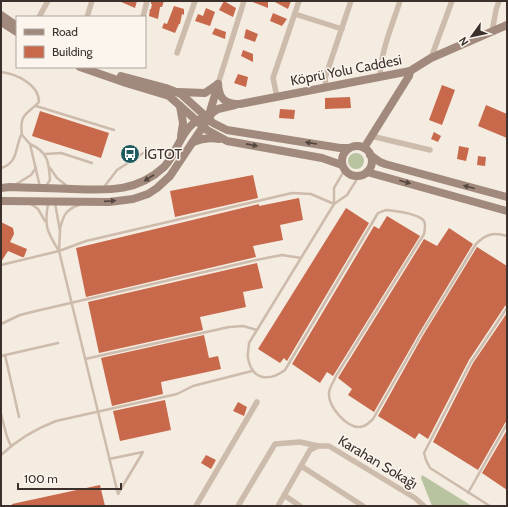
<svg xmlns="http://www.w3.org/2000/svg" width="508" height="507" font-family="Cabin,sans-serif">
  <style>
    .green { fill: #b8c4a0 }
    .building { fill: #c8694b }
    .lines { fill: none; stroke-linecap: round; stroke-linejoin: round }
    .lane { stroke: #cdbbac; stroke-width: 2.5 }
    .street { stroke: #cdbbac; stroke-width: 5.5 }
    .secondary { stroke: #a18a7d; stroke-width: 8 }
    .oneway { fill: #544640 }
    .labels { text-anchor: middle; stroke-width: 3; stroke-linejoin: round; paint-order: stroke }
    .street-label { font-size: 14px; fill: #3b302b; stroke: #fbf5ee }
    .poi-label { font-size: 14px; fill: #3b302b; stroke: #fbf5ee; text-anchor: start }
  </style>
  <rect width="100%" height="100%" fill="#f4ebe1"/>
  <g class="green">
    <circle cx="356" cy="161" r="8"/>
    <path d="M 422,475 L 472,506 L 432,506 L 421,478 Z"/>
  </g>
  <g class="building">
    <path d="M 119,1 L 137,1 L 135,8 Z"/>
    <path d="M 151,1 L 164,1 L 162,7 L 160,7 L 158,19 L 149,16 L 150,9 L 151,9 L 152,4 L 151,4 Z"/>
    <path d="M 224,1 L 236,8 L 233,17 L 219,10 Z"/>
    <path d="M 250,1 L 268,1 L 268,8 Z"/>
    <path d="M 273,1 L 291,1 L 288,9 Z"/>
    <path d="M 174,6 L 184,9 L 184,15 L 182,14 L 180,24 L 179,24 L 175,33 L 162,28 L 164,23 L 167,24 Z"/>
    <path d="M 206,8 L 215,12 L 210,26 L 195,21 L 198,14 L 203,16 Z"/>
    <path d="M 273,13 L 287,19 L 282,26 L 270,21 Z"/>
    <path d="M 215,28 L 226,32 L 225,39 L 212,34 Z"/>
    <path d="M 246,29 L 258,34 L 255,42 L 244,38 Z"/>
    <path d="M 243,50 L 253,54 L 253,62 L 241,56 Z"/>
    <path d="M 238,74 L 248,77 L 246,87 L 234,83 Z"/>
    <path d="M 442,85 L 455,90 L 442,125 L 429,120 Z"/>
    <path d="M 350,97 L 351,108 L 325,109 L 325,98 Z"/>
    <path d="M 486,105 L 507,114 L 507,138 L 478,126 Z"/>
    <path d="M 280,109 L 295,110 L 294,119 L 279,118 Z"/>
    <path d="M 40,111 L 109,133 L 101,158 L 32,136 Z"/>
    <path d="M 434,132 L 441,136 L 438,142 L 431,139 Z"/>
    <path d="M 459,146 L 469,148 L 466,161 L 457,159 Z"/>
    <path d="M 478,156 L 486,157 L 485,166 L 477,165 Z"/>
    <path d="M 253,175 L 258,198 L 175,217 L 170,191 Z"/>
    <path d="M 299,198 L 303,220 L 280,225 L 283,240 L 253,246 L 256,257 L 86,297 L 76,248 L 259,204 L 259,206 Z"/>
    <path d="M 346,208 L 369,223 L 287,361 L 284,358 L 280,363 L 258,349 Z"/>
    <path d="M 387,216 L 420,236 L 333,376 L 327,372 L 320,383 L 292,364 L 374,226 L 379,229 Z"/>
    <path d="M 1,222 L 13,228 L 14,234 L 10,242 L 27,249 L 24,257 L 22,257 L 8,251 L 1,262 Z"/>
    <path d="M 449,228 L 473,244 L 418,335 L 374,412 L 348,395 L 352,389 L 338,378 L 424,239 L 437,246 Z"/>
    <path d="M 477,247 L 507,266 L 507,305 L 505,306 L 469,360 L 428,439 L 419,433 L 415,439 L 378,416 L 422,337 Z"/>
    <path d="M 257,263 L 263,288 L 243,292 L 246,307 L 200,317 L 203,330 L 99,353 L 88,302 Z"/>
    <path d="M 507,313 L 507,421 L 505,423 L 478,470 L 433,442 L 473,363 Z"/>
    <path d="M 204,335 L 209,358 L 218,356 L 221,369 L 161,382 L 163,394 L 112,406 L 101,358 Z"/>
    <path d="M 165,400 L 171,430 L 120,441 L 113,411 Z"/>
    <path d="M 238,402 L 247,407 L 244,416 L 233,411 Z"/>
    <path d="M 507,430 L 507,490 L 482,473 Z"/>
    <path d="M 206,455 L 216,460 L 211,469 L 201,463 Z"/>
    <path d="M 100,485 L 105,506 L 12,506 L 12,504 Z"/>
  </g>
  <g class="lines">
    <g class="lane">
      <path d="M 1,72 C 16,74 39,84 39,102 C 27,115 19,113 22,135 L 30,144"/>
      <path d="M 36,106 L 114,130"/>
      <path d="M 45,154 L 61,153 L 92,163"/>
      <path d="M 1,168 C 18,163 15,149 21,135"/>
      <path d="M 50,168 L 57,178 L 67,186"/>
      <path d="M 359,176 L 347,195 L 334,204 L 249,343 C 249,348 247,354 248,358 C 252,380 269,382 285,370 L 378,213 C 381,212 384,210 387,210 C 396,211 419,214 424,221 C 426,225 425,229 424,234 L 336,376 C 334,381 329,388 329,393 C 328,407 347,428 360,427 C 366,426 369,423 373,419 L 420,336 L 476,244 C 486,234 493,232 507,236"/>
      <path d="M 15,185 L 31,175 L 36,168"/>
      <path d="M 40,187 L 30,144 C 48,152 49,162 50,180 L 46,186"/>
      <path d="M 104,187 L 117,170 L 148,150 L 173,149"/>
      <path d="M 334,203 L 334,188 L 344,171"/>
      <path d="M 31,204 L 38,209 L 45,221"/>
      <path d="M 48,204 C 44,226 47,232 59,251 L 60,231 L 55,203"/>
      <path d="M 60,229 C 63,216 66,209 79,205"/>
      <path d="M 59,251 C 79,332 98,413 118,494 L 143,452 L 109,459"/>
      <path d="M 1,265 L 59,251 L 86,241 L 292,193 L 311,194 L 334,204"/>
      <path d="M 1,324 L 20,315 L 36,311 L 256,260 L 282,255 L 301,258"/>
      <path d="M 5,355 L 19,417"/>
      <path d="M 1,356 L 58,343"/>
      <path d="M 85,359 L 229,327 L 243,326 L 257,330"/>
      <path d="M 1,414 L 7,437 L 11,446"/>
      <path d="M 1,455 C 17,440 35,429 56,421 L 177,394 L 193,386 L 252,371"/>
      <path d="M 468,493 L 507,424"/>
      <path d="M 490,506 L 430,468 L 426,460 L 424,453 L 471,362 L 507,308"/>
    </g>
    <g class="street">
      <path d="M 295,14 L 342,29"/>
      <path d="M 39,17 L 48,1"/>
      <path d="M 87,17 L 92,1"/>
      <path d="M 143,17 L 147,1"/>
      <path d="M 492,32 L 496,10 L 499,1"/>
      <path d="M 177,53 L 195,1"/>
      <path d="M 431,58 L 452,1"/>
      <path d="M 380,77 C 381,50 392,26 400,1"/>
      <path d="M 218,84 L 244,1"/>
      <path d="M 326,87 L 325,78 L 351,1"/>
      <path d="M 277,97 L 273,78 L 299,1"/>
      <path d="M 371,136 L 430,150"/>
      <path d="M 301,466 L 363,506"/>
      <path d="M 284,495 L 300,506"/>
      <path d="M 196,506 L 257,402"/>
      <path d="M 238,506 L 275,444 L 300,442 L 318,446"/>
      <path d="M 278,506 L 310,450 L 318,446 L 329,446 L 415,498 L 424,506"/>
    </g>
    <g class="secondary">
      <path d="M 1,15 L 17,26"/>
      <path d="M 1,22 L 17,32"/>
      <path d="M 80,67 L 126,83 L 169,96 L 207,130 L 227,141 L 322,158 L 342,165"/>
      <path d="M 121,76 L 166,88 L 181,94 L 213,123 L 227,130 L 340,148 L 349,148"/>
      <path d="M 218,84 C 219,99 225,104 240,104 L 410,71 L 431,58 L 507,25"/>
      <path d="M 178,92 L 205,93 L 218,84"/>
      <path d="M 180,106 L 183,123 L 181,136"/>
      <path d="M 209,115 L 217,88"/>
      <path d="M 193,142 C 202,138 209,137 219,139"/>
      <circle cx="357" cy="161" r="15"/>
      <path d="M 364,148 L 409,76 L 410,71"/>
      <path d="M 370,155 L 380,162 L 385,164 L 507,197"/>
      <path d="M 367,172 L 507,211"/>
      <path d="M 1,188 L 10,187 C 31,188 51,188 72,189 C 106,190 136,193 164,167 C 178,153 180,129 200,119"/>
      <path d="M 1,201 L 109,202 L 133,199 L 148,194 L 157,188 L 170,176 L 212,113 L 218,109 L 235,105"/>
    </g>
  </g>
  <defs><path id="oneway-solid" d="M-6-.8H1V-3.2L6.5 0L1 3.2V.8H-6Z"/></defs>
  <g class="oneway">
    <use href="#oneway-solid" transform="translate(311 143) rotate(-171)"/>
    <use href="#oneway-solid" transform="translate(252 145) rotate(11)"/>
    <use href="#oneway-solid" transform="translate(149 178) rotate(147)"/>
    <use href="#oneway-solid" transform="translate(405 182) rotate(16)"/>
    <use href="#oneway-solid" transform="translate(469 187) rotate(-165)"/>
    <use href="#oneway-solid" transform="translate(110 201) rotate(-4)"/>
  </g>
  <defs>
    <g id="bus-disc" transform="scale(1)"><circle r="9.5" fill="#1f5a5e" stroke="#fbf5ee"/><path d="M-5-6H5V4H4V6H2V4H-2V6H-4V4H-5ZM-3.5-4V0h7V-4ZM-3.5 1.2v1.5H-2V1.2ZM2 1.2v1.5H3.5V1.2Z" fill="#fff"/></g>
  </defs>
  <g fill-rule="evenodd">
    <use href="#bus-disc" x="130" y="154"/>
  </g>
  <g class="labels">
    <g class="street-label">
      <text transform="translate(346 70) rotate(-11)" y="5">Köprü Yolu Caddesi</text>
      <text transform="translate(378 462) rotate(31)" y="5">Karahan Sokağı</text>
    </g>
    <g class="poi-label">
      <text x="144" y="159">İGTOT</text>
    </g>
  </g>
  <rect width="508" height="507" fill="none" stroke="#3b302b" stroke-width="4"/>
  <rect x="16" y="16" width="130" height="52" fill="#fbf5ee" stroke="#aea6a0"/>
  <rect x="24" y="29" width="20" height="6" fill="#a18a7d" stroke="#aea6a0"/>
  <text x="52" y="36" font-size="12" fill="#3b302b">Road</text>
  <rect x="24" y="46" width="20" height="12" fill="#c8694b" stroke="#aea6a0"/>
  <text x="52" y="56" font-size="12" fill="#3b302b">Building</text>
  <g transform="translate(472 36) rotate(237)" stroke="#fbf5ee" stroke-width="3" paint-order="stroke">
  <path d="M0-3L7 15L0 10L-7 15Z" fill="#3b302b"/>
  <text y="-6" font-size="11" font-weight="bold" text-anchor="middle" fill="#3b302b">N</text>
  </g>
  <path d="M18 483v6h103v-6" fill="none" stroke="#3b302b" stroke-width="2"/>
  <text x="24" y="483" font-size="12" fill="#3b302b" stroke="#fbf5ee" stroke-width="3" paint-order="stroke">100 m</text>
</svg>
